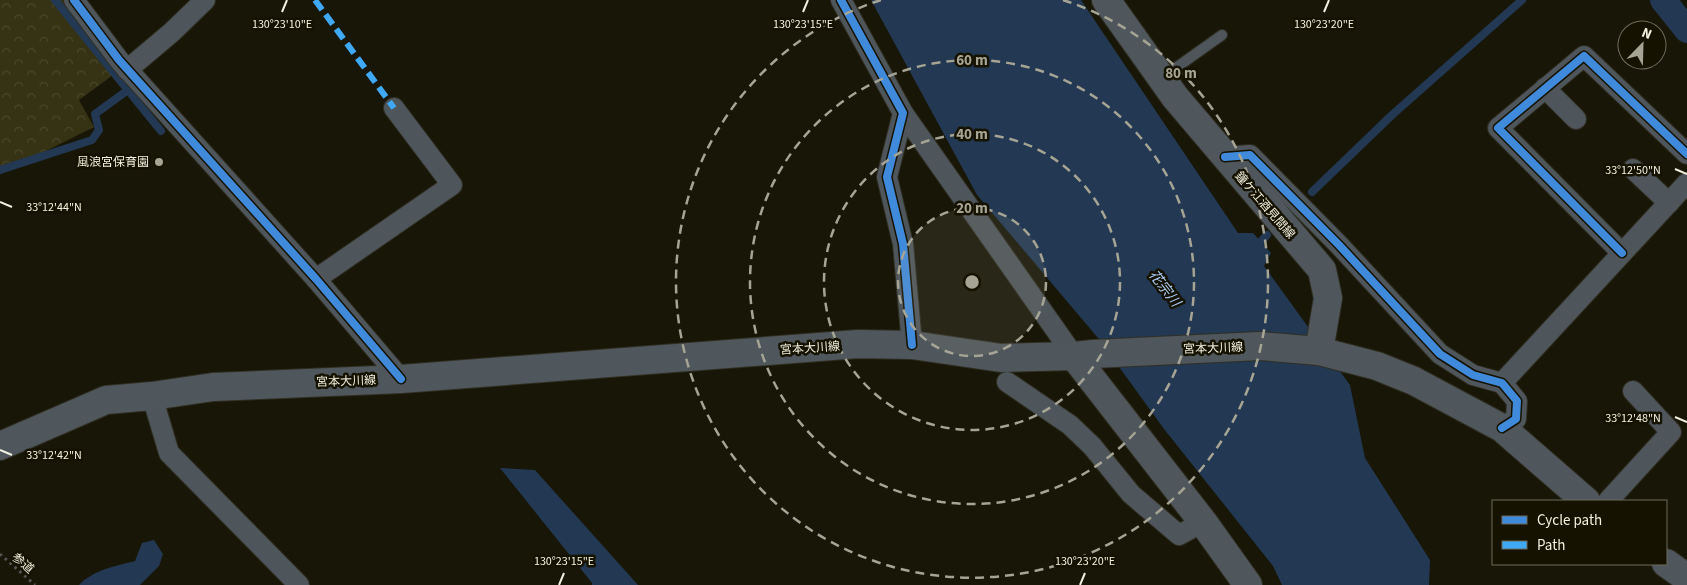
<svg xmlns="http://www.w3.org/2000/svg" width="1687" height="585" font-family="'Source Sans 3','Noto Sans JP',sans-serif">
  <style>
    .park { fill: url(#park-crowns) }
    .water { fill: #233852 }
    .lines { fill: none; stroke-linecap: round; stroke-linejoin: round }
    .stream { stroke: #233852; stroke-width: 8 }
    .canal { stroke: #233852; stroke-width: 26 }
    .service-casing { stroke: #302f23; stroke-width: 12 }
    .minor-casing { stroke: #302f23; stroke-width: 22 }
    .secondary-casing { stroke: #302f23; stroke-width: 30 }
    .path { stroke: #535655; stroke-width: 3; stroke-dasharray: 2.5 4; stroke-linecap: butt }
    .service { stroke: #4f565b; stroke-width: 10 }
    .minor { stroke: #4f565b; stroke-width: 20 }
    .secondary { stroke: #50575c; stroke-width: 28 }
    .quiet { stroke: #3fa9f5; stroke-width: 6; stroke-dasharray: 12 6; stroke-linecap: butt }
    .cycleway-casing { stroke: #151200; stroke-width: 11 }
    .cycleway { stroke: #408adc; stroke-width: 8 }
    .ticks { fill: none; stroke: #f2f1e0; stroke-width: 2 }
    .ring { fill: none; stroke: #a6a494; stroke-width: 2.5; stroke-dasharray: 9 6 }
    .poi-dot { fill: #a6a494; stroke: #151200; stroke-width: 2 }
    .labels { text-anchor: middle; stroke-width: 5; stroke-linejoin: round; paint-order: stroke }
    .poi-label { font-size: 12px; fill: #f2f1e0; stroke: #151200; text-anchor: end }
    .street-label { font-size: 12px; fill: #f2f1e0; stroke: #151200 }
    .water-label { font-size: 14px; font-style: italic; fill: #aaccf7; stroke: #151200 }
    .ticks-label { font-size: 12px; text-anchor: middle; fill: #f2f1e0; stroke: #151200; stroke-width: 5; stroke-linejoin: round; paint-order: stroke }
    .centre { fill: #a6a494; stroke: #151200; stroke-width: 2.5 }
    .ring-label { font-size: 15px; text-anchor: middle; font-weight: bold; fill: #a6a494; stroke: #151200; stroke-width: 5; stroke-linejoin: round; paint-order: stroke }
  </style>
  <defs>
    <pattern id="park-crowns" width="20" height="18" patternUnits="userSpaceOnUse" patternTransform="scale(1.25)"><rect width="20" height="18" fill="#353314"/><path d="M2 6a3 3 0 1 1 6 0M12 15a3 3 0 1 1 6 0" fill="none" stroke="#49472b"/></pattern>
  </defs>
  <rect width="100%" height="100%" fill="#181607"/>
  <path class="park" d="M 0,0 L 63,0 L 117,72 L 79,100 L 94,127 L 0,174 Z"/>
  <g class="water">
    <path d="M 871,0 L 1081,0 L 1238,233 L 1253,233 L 1271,253 L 1264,266 L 1350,385 L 1365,458 L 1430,560 L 1429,585 L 1282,585 L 1273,566 L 1164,429 L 1098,338 L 977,195 Z"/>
    <path d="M 500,468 L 535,470 L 638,585 L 592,585 L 592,583 Z"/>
    <path d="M 154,540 L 163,554 L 159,566 L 140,585 L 79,585 C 93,570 116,566 135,561 L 142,543 Z"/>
  </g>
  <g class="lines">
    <g class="stream">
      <path d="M 55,0 L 161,131"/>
      <path d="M 0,170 L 92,140 L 99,130 L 95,114 L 128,90"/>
      <path d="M 1312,192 L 1392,115 L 1522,0"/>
      <path d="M 1255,248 L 1267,235"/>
    </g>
    <path class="canal" d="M 1663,0 L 1687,30"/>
    <g class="service-casing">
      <path id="service" d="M 1163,77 L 1222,35"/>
    </g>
    <g class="minor-casing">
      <g id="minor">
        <path d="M 74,0 L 119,60 L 316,279 L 401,379"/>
        <path d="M 841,0 L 903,113 L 887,177 L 903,244 L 912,345"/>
        <path d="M 127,70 L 172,32 L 205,0"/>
        <path d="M 1545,88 L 1576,119"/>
        <path d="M 903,113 L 1074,356"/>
        <path d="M 1225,157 L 1250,155 L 1339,245 L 1440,354 L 1473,375 L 1502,383 L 1517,401 L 1516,419 L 1502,428"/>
        <path d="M 1633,169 L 1669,203"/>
        <path d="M 1622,253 L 1498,128 L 1584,56 L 1687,154"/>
        <path d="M 316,279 L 452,185 L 394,108"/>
        <path d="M 1007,382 L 1070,425 L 1092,446 L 1131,494 L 1179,535 L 1203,522"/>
        <path d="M 1502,383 L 1687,183"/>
        <path d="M 152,396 L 169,453 L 299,585"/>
        <path d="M 1608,501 L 1671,432 L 1633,391"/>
      </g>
    </g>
    <g class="secondary-casing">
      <g id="secondary">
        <path d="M 1106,0 L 1175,97 L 1322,270 L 1328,298 L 1319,351"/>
        <path d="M 1074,356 L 1203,522 L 1248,585"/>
        <path d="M 0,446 L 106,400 L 152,396 L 213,387 L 401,379 L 858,344 L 912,345 L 1001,358 L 1074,356 L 1093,354 L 1260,346 L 1319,351 L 1377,366 L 1414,381 L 1502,428 L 1586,501"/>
        <path d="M 1666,563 L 1687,578"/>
      </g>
    </g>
    <path class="path" d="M 0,554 L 35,585"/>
    <use href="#service" class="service"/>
    <use href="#minor" class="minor"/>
    <use href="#secondary" class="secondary"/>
    <path class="quiet" d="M 315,0 L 394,108"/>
    <g class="cycleway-casing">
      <g id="cycleway">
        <path d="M 74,0 L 119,60 L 316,279 L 401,379"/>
        <path d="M 841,0 L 903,113 L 887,177 L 903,244 L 912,345"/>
        <path d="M 1225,157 L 1250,155 L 1339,245 L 1440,354 L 1473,375 L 1502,383 L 1517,401 L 1516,419 L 1502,428"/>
        <path d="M 1622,253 L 1498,128 L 1584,56 L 1687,154"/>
      </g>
    </g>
    <use href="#cycleway" class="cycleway"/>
  </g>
  <path class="ticks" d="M 282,12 L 287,0M 803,12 L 808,0M 1324,12 L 1329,0M 1675,169 L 1687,174M 0,202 L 12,207M 1675,417 L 1687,422M 0,450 L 12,455M 559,585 L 564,573M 1080,585 L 1085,573"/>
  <circle cx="972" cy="282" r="74" fill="#a6a494" fill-opacity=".12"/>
  <g class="ring">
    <circle cx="972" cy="282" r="74"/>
    <circle cx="972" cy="282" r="148"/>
    <circle cx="972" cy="282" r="222"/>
    <path d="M1063 0A296 296 0 1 1 881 0"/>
  </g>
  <circle class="poi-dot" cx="159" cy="162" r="5"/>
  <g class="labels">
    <g class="poi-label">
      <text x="149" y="166">風浪宮保育園</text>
    </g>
    <g class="street-label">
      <text transform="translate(1265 205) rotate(49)" y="4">鐘ケ江酒見間線</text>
      <text transform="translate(810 348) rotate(-4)" y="4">宮本大川線</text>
      <text transform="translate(1213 348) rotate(-2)" y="4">宮本大川線</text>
      <text transform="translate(346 381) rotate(-2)" y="4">宮本大川線</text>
      <text transform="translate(23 563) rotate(41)" y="4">参道</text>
    </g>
    <g class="water-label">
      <text transform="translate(1165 288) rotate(52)" y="5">花宗川</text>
    </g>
  </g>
  <g class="ticks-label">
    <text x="282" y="28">130°23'10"E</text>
    <text x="803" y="28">130°23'15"E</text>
    <text x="1324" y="28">130°23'20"E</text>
    <text x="1633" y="174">33°12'50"N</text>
    <text x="54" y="211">33°12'44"N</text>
    <text x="1633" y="422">33°12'48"N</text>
    <text x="54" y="459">33°12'42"N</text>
    <text x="564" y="565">130°23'15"E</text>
    <text x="1085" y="565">130°23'20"E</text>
  </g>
  <circle cx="972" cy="282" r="8" class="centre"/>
  <g class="ring-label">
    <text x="972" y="65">60 m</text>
    <text x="1181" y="78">80 m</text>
    <text x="972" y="139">40 m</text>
    <text x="972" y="213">20 m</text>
  </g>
  <rect x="1492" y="500" width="175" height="65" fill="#151200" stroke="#6d6b5a"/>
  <rect x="1502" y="516" width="25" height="8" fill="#408adc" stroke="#6d6b5a"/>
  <text x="1537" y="525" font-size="15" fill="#f2f1e0">Cycle path</text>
  <rect x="1502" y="541" width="25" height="8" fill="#3fa9f5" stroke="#6d6b5a"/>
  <text x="1537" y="550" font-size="15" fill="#f2f1e0">Path</text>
  <g transform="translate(1642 45) rotate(23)"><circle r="24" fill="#151200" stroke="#6d6b5a"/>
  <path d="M0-4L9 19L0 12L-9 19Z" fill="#a6a494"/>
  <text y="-8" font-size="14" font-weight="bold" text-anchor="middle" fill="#f2f1e0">N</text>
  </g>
</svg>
